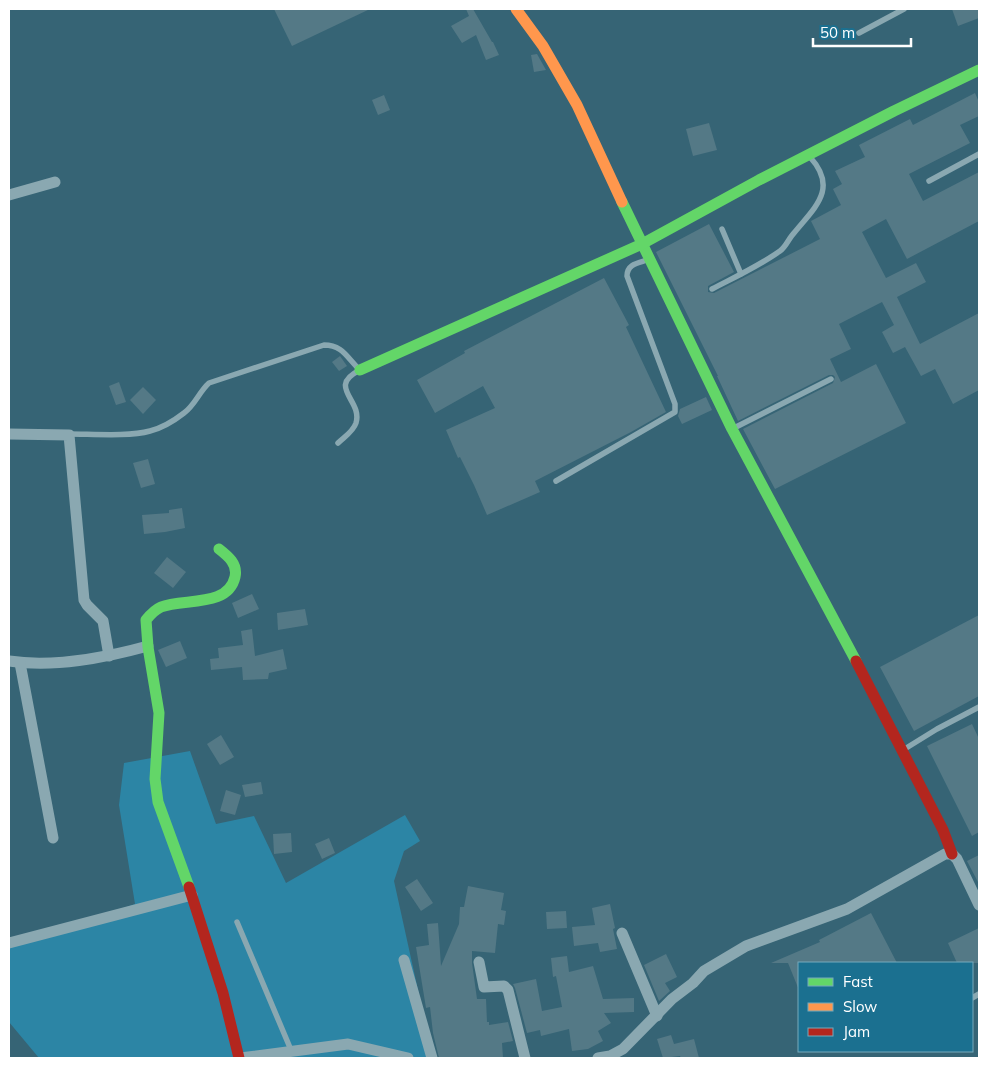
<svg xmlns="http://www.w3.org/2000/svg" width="988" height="1067" font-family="Mulish,sans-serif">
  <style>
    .green { fill: #2c85a5 }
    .building { fill: #547986 }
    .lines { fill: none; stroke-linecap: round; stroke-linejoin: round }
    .lane { stroke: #8aa8b1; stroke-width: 5.5 }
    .street { stroke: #8aa8b1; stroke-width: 11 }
    .fast { stroke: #63d668; stroke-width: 11 }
    .slow { stroke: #ff974d; stroke-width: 11 }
    .jam { stroke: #b3261e; stroke-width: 11 }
  </style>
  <rect width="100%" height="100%" fill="#366475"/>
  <path class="green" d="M 190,751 L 216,824 L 254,816 L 286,883 L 405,815 L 420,841 L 404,851 L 394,881 L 433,1058 L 39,1058 L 9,1022 L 9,947 L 135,904 L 119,805 L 124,763 Z"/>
  <g class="building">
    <path d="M 274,9 L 370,9 L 292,46 Z"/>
    <path d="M 466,9 L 473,9 L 492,42 L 493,42 L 499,55 L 486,60 L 476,35 L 462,43 L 451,26 L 469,16 Z"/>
    <path d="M 952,9 L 979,9 L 979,18 L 958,26 Z"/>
    <path d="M 537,54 L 546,70 L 534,72 L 531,55 Z"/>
    <path d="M 975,93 L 979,102 L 979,116 L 960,125 L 970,143 L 909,174 L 923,201 L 979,172 L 979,221 L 907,259 L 886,219 L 862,232 L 886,278 L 916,263 L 926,282 L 897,297 L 920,344 L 979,313 L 979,390 L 953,404 L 935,369 L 921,376 L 905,347 L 893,353 L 882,332 L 894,325 L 882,302 L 839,324 L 851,349 L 830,359 L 841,382 L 876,364 L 906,423 L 775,489 L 743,429 L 833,383 L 835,377 L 833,375 L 829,375 L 738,421 L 717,376 L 718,376 L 656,252 L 709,224 L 734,272 L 708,286 L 708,292 L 714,293 L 820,239 L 811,221 L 841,205 L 833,189 L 842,184 L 835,171 L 865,157 L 859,145 L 910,119 L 913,125 Z"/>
    <path d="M 384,95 L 390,110 L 378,115 L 372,100 Z"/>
    <path d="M 709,123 L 717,150 L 693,156 L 686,129 Z"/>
    <path d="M 604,278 L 629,325 L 626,327 L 666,412 L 631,432 L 535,481 L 540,492 L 487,515 L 474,485 L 460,457 L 458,458 L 446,430 L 495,408 L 483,386 L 435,413 L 417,380 L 465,353 L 464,351 Z"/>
    <path d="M 340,356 L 347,366 L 339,371 L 332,362 Z"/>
    <path d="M 119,382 L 126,402 L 116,405 L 109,386 Z"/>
    <path d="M 143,387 L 156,400 L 143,414 L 130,400 Z"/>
    <path d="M 706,397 L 712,410 L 682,424 L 678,416 L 680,409 Z"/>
    <path d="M 148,459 L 155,484 L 141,488 L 133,463 Z"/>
    <path d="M 182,508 L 185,528 L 165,532 L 144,534 L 142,515 L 169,513 L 169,510 Z"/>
    <path d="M 167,557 L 186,572 L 173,588 L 154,573 Z"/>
    <path d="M 252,594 L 259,609 L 238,618 L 232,603 Z"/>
    <path d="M 305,609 L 308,625 L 278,630 L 277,613 Z"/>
    <path d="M 979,615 L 979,696 L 914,731 L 880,667 Z"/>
    <path d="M 252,629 L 255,656 L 283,649 L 287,669 L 269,673 L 268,679 L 243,680 L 242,667 L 211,670 L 210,659 L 219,658 L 218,648 L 243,645 L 241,631 Z"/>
    <path d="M 180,641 L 187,658 L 166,667 L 158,650 Z"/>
    <path d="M 972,724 L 979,739 L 979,832 L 972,836 L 927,746 Z"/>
    <path d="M 221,735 L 234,757 L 220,765 L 207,744 Z"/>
    <path d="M 261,782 L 263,794 L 245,797 L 242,785 Z"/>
    <path d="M 226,790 L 241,795 L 235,815 L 220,811 Z"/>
    <path d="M 291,833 L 292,852 L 274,854 L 273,834 Z"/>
    <path d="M 329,838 L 335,853 L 322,859 L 315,844 Z"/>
    <path d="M 979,855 L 979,884 L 967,861 Z"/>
    <path d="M 417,879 L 433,903 L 421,911 L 405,887 Z"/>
    <path d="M 468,886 L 504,893 L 501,910 L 506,911 L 504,925 L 498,924 L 495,953 L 472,951 L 472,963 L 477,999 L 486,999 L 487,1022 L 489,1022 L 489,1025 L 508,1022 L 513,1041 L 502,1043 L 503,1058 L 439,1058 L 433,1033 L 430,1007 L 426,1008 L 416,947 L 429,945 L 427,924 L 438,923 L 441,966 L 459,924 L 460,907 L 464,907 Z"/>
    <path d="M 610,904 L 615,928 L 613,929 L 617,949 L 600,952 L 598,943 L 574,946 L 572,927 L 595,925 L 592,908 Z"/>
    <path d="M 566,911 L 567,928 L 547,929 L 546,912 Z"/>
    <path d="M 871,913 L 897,963 L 799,963 L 799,990 L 788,963 L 771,963 L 820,942 L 819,940 Z"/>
    <path d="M 979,928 L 979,963 L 957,963 L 948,943 Z"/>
    <path d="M 666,954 L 677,977 L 665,983 L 670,991 L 659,1001 L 644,965 Z"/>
    <path d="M 567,956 L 569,972 L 593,966 L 603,999 L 634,998 L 634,1012 L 604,1013 L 611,1023 L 598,1031 L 603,1041 L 588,1049 L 572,1051 L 569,1029 L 541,1036 L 540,1030 L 527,1033 L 515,988 L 513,984 L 536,979 L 542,1011 L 562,1007 L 556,976 L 553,977 L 551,958 Z"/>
    <path d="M 671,1035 L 674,1044 L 694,1039 L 699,1058 L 681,1058 L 680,1056 L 663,1058 L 657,1039 Z"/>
  </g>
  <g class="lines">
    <g class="lane">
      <path d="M 859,33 L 904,9"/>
      <path d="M 929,181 L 979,154"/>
      <path d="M 722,229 L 741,274"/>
      <path d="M 712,289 C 735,277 759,266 780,251 C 786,247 789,238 794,233 C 814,208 839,189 810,157"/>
      <path d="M 732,429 L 831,379"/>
      <path d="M 69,434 C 92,434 129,437 150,431 C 162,428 175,420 184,413 C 195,405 199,392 209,383 L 324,345 C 343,345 347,358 360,370 C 326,387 363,400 356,423 C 353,432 344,437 338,443"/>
      <path d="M 556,481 L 675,412 L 675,404 L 627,276 C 627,264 638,263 647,260"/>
      <path d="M 903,750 L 937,729 L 979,707"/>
      <path d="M 237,922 L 291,1050"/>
      <path d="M 972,998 L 979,994"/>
    </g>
    <g class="street">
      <path d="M 9,195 L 55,182"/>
      <path d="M 9,434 L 69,435 L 84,600 L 87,605 L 103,621 L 109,656"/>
      <path d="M 9,661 C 54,668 104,658 148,646"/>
      <path d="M 20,663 L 53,838"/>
      <path d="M 622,933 L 657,1016"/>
      <path d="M 9,943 L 192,895"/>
      <path d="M 404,960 L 432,1058"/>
      <path d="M 479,962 L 484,987 L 504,986 L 508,990 L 525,1058"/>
      <path d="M 240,1058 L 348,1044 L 408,1058"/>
      <path d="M 598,1058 L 610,1056 L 623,1049 L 672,999 L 693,983 L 704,971 L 746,946 L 847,909 L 945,854 L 952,854 L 957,859 L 979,905"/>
    </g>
    <g class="fast">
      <path d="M 622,202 L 732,429 L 856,661"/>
      <path d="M 360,370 L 642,244 L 759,180 L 894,111 L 979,70"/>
      <path d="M 189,887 L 158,802 L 155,779 L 159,713 L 148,647 L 146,620 C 150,615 154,610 161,607 C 183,598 228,608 235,577 C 238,564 228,556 219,549"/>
    </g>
    <path class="slow" d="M 516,9 L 543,46 L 577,105 L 622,202"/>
    <g class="jam">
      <path d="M 856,661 L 943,830 L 952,854"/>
      <path d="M 189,887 L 223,993 L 239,1058"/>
    </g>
  </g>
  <rect width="988" height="1067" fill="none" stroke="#ffffff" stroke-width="20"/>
  <rect x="798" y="962" width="175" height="90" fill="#1b7090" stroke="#76a9bc"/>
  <rect x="808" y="978" width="25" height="8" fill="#63d668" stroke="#76a9bc"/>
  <text x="843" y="987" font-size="15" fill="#ffffff">Fast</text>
  <rect x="808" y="1003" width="25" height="8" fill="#ff974d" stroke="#76a9bc"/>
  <text x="843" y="1012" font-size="15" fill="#ffffff">Slow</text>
  <rect x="808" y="1028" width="25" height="8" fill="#b3261e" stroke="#76a9bc"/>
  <text x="843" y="1037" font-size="15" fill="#ffffff">Jam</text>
  <path d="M813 38v8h98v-8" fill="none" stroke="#ffffff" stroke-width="2.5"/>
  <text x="820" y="38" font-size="15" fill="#ffffff" stroke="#1b7090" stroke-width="4" paint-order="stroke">50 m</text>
</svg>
